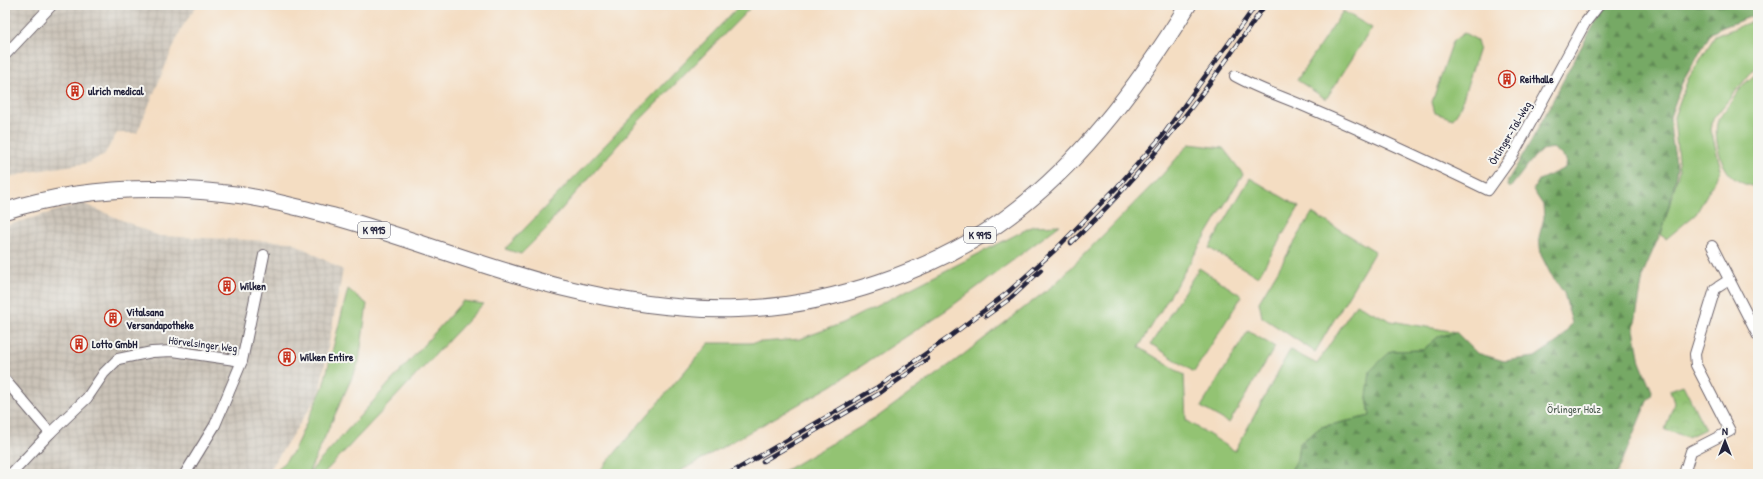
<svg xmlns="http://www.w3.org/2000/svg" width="1763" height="479" font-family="'Patrick Hand',sans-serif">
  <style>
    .industrial { fill: url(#industrial-grid) }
    .green { fill: #93c373; stroke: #5a7257 }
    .forest { fill: url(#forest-firs); stroke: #4c6650 }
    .park { fill: url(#park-crowns); stroke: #5a7257 }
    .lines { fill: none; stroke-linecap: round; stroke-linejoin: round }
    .minor-casing { stroke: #6c636a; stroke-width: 12 }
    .primary-casing { stroke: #6c636a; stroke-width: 18 }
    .minor { stroke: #fff; stroke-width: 10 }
    .primary { stroke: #fff; stroke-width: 16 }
    .rail-casing { stroke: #22223b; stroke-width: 4.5 }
    .rail { stroke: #f6f6f2; stroke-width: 3; stroke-dasharray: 9; stroke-linecap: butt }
    .labels { text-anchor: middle; stroke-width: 4; stroke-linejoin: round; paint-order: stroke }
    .shield { fill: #f6f6f2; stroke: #626272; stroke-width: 1 }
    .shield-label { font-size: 10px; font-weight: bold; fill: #22223b }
    .poi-label { font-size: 11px; font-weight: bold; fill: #22223b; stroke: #f6f6f2; text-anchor: start }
    .street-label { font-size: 11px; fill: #22223b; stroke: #f6f6f2 }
    .park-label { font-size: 11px; fill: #4a5a4f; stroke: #f6f6f2 }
  </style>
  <defs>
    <pattern id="industrial-grid" width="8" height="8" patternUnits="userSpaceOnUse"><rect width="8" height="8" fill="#cbc3b8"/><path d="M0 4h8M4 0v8" fill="none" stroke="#aea79f"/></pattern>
    <pattern id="forest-firs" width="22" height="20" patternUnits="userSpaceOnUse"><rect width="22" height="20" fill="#76a965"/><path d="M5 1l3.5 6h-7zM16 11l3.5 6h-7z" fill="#608954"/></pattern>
    <pattern id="park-crowns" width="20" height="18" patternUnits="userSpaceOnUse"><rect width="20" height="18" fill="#93c373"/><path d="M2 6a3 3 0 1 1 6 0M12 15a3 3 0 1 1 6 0" fill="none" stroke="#7ea764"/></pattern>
  </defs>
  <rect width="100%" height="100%" fill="#f6f6f2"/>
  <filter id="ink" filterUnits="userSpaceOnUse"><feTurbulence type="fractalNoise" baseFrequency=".025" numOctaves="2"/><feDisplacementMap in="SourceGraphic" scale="8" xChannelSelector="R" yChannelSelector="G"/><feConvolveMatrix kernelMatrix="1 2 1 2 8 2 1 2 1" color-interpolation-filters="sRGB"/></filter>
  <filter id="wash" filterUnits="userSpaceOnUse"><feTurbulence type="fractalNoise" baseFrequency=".012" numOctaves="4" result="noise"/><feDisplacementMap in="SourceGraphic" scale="16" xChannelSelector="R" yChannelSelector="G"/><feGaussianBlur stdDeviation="0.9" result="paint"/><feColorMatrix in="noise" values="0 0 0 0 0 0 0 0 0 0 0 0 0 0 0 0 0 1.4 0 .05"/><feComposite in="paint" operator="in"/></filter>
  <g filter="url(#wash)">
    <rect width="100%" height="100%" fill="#f4ddc2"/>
    <g class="industrial">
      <path d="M 5,5 L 197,5 L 181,29 L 137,133 L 117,133 L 104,155 L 87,163 L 29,172 L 5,179 Z"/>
      <path d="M 82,203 L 159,236 L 292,242 L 343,270 L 319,394 L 267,474 L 5,474 L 5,226 Z"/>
    </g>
    <g class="green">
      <path d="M 740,5 L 753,5 L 638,122 L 552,220 L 549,226 L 521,254 L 505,249 Z"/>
      <path d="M 1343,11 L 1372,28 L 1326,99 L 1297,80 Z"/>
      <path d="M 1758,19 L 1758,64 L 1713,119 L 1711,130 L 1721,169 L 1696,214 L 1666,239 L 1661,235 L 1679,171 L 1674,117 L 1688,79 L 1715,36 Z"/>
      <path d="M 1464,33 L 1477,40 L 1479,48 L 1460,108 L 1453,119 L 1435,113 L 1432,102 L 1453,41 Z"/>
      <path d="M 1758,72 L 1758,187 C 1746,186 1732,180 1726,169 C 1719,158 1713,133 1718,120 L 1743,85 Z"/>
      <path d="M 1189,144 L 1223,148 L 1243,174 L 1139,347 L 1184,375 L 1186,420 L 1235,451 L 1290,350 L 1317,364 L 1356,304 L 1391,321 L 1456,332 L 1438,337 L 1423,350 L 1391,351 L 1367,397 L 1370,416 L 1321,427 L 1299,444 L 1297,460 L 1289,474 L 779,474 L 876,418 L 959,358 L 1055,284 L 1163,174 Z"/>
      <path d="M 1250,178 L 1299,207 L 1258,277 L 1209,248 Z"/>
      <path d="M 1312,213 L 1375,251 L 1315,352 L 1262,317 L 1259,302 Z"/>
      <path d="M 1060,225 L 948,309 L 831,386 L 675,474 L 597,474 L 709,343 L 750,343 L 800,339 L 843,323 L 1033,226 Z"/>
      <path d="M 1199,268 L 1242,296 L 1194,372 L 1151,344 Z"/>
      <path d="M 348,289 L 367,304 L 359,362 L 308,474 L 274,474 L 293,452 L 323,387 Z"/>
      <path d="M 463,301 L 483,304 L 323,474 L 308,474 Z"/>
      <path d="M 1248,331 L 1275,347 L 1229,423 L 1201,407 Z"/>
    </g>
    <path class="forest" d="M 1607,5 L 1758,5 L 1758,14 L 1723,27 L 1711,33 L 1682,83 L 1670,117 L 1671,134 L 1677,168 L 1675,181 L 1664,225 L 1644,271 L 1634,329 L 1640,362 L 1652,391 L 1651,397 L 1648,399 C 1637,424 1628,449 1617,474 L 1289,474 L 1297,460 L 1299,444 L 1321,427 L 1370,416 L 1367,397 L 1370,371 L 1391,351 L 1423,350 L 1438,337 L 1456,332 L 1477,353 L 1504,361 L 1535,357 L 1560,340 L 1572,323 L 1564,293 L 1550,273 L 1541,255 L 1539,237 L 1544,218 L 1543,205 L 1533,190 L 1539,180 L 1565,168 L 1566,159 L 1553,148 L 1542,150 L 1534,157 L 1510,188 L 1507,185 L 1508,180 C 1515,168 1523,156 1530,143 C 1556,97 1577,49 1607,5 Z"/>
    <path class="park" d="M 1683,385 L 1705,429 L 1688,437 L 1665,430 L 1674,403 L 1670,390 Z"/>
  </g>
  <g filter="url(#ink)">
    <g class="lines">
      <g class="minor-casing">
        <g id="minor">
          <path d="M 5,55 L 52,5"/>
          <path d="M 1235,76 C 1260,90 1287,98 1313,110 C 1372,135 1430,162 1488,190 L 1513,155 L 1585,23 L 1599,5"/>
          <path d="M 1712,246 L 1758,336"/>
          <path d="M 5,380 L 50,433"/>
          <path d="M 11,474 L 50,433 L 87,398 L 104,373 L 118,359 L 152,352 L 173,351 L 242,361"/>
          <path d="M 185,474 L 215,425 L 242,361 L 264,255"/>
          <path d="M 1684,474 L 1691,451 L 1730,431 L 1696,365 L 1695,354 L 1715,289 L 1729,280"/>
        </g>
      </g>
      <g class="primary-casing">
        <path id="primary" d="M 5,211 C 74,189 150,185 222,193 C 258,196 296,207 332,216 C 408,237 482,267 560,287 C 617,301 678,311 737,309 C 827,307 936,271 1009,216 C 1082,162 1141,82 1188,5"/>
      </g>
      <use href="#minor" class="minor"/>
      <use href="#primary" class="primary"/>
      <g class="rail-casing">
        <g id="rail">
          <path d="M 1071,243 C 1145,173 1207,90 1265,5"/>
          <path d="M 986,316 L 1011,298 L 1041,270"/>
          <path d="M 763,461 L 880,393 L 928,359"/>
          <path d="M 729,474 L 876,388 L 948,338 L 1007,293 L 1055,250 L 1117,187 L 1163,135 L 1256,5"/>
        </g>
      </g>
      <use href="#rail" class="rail"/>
    </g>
  </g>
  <defs>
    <g id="building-ring" transform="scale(0.9)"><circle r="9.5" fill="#f6f6f2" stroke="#c8321e" stroke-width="1.5"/><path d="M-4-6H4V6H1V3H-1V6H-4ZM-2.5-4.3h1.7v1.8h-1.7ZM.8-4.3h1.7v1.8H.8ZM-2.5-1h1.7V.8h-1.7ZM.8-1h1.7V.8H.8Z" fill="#c8321e"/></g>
  </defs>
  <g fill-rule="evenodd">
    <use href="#building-ring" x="1507" y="79"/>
    <use href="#building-ring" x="75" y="91"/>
    <use href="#building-ring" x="227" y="286"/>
    <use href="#building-ring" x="113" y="318"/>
    <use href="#building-ring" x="79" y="344"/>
    <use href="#building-ring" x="287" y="357"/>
  </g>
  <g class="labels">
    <g class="shield">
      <rect x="358" y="222" width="32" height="16" rx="3"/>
      <rect x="964" y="227" width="32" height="16" rx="3"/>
    </g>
    <g class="shield-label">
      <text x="374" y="234">K 9915</text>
      <text x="980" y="239">K 9915</text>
    </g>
    <g class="poi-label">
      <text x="1520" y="83">Reithalle</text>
      <text x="88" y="95">ulrich medical</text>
      <text x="240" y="290">Wilken</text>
      <text x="126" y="316">Vitalsana<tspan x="126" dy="13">Versandapotheke</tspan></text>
      <text x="92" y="348">Lotto GmbH</text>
      <text x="300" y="361">Wilken Entire</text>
    </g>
    <g class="street-label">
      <text transform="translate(1510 133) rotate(-59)" y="4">Örlinger-Tal-Weg</text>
      <text transform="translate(203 344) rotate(7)" y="4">Hörvelsinger Weg</text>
    </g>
    <g class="park-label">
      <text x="1574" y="413">Örlinger Holz</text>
    </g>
  </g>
  <rect width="1763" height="479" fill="none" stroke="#f6f6f2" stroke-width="20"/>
  <g transform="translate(1725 441)" stroke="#f6f6f2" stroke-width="3" paint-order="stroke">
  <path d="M0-3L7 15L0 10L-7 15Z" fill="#22223b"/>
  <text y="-6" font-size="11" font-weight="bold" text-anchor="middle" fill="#22223b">N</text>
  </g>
</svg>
